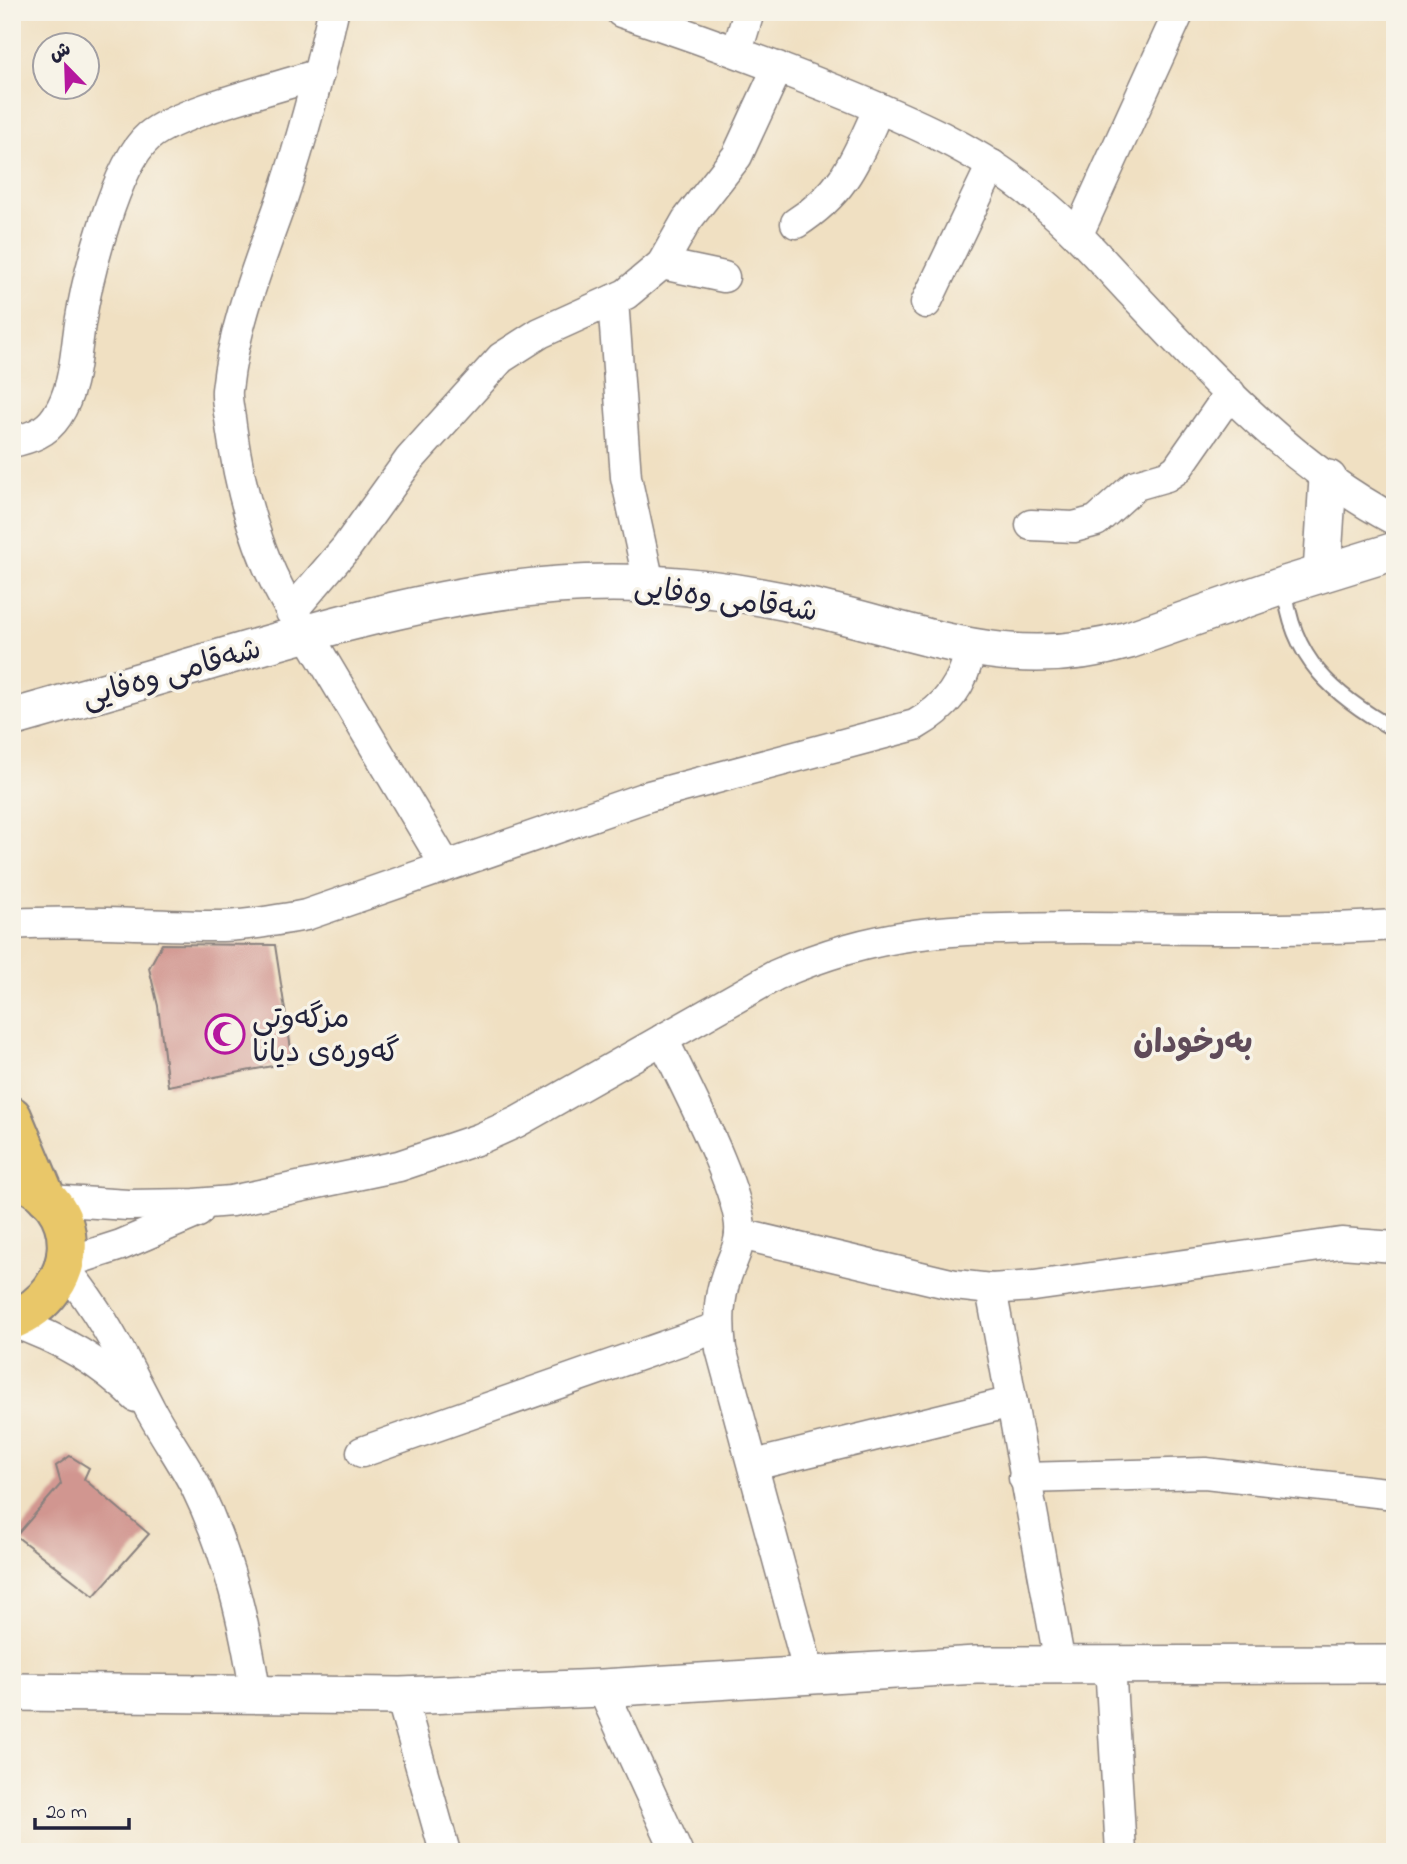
<svg xmlns="http://www.w3.org/2000/svg" width="1407" height="1864" font-family="'Indie Flower','Playpen Sans Arabic',sans-serif">
  <style>
    .building { fill: #d19690 }
    .lines { fill: none; stroke-linecap: round; stroke-linejoin: round }
    .service-casing { stroke: #89817e; stroke-width: 18 }
    .minor-casing { stroke: #89817e; stroke-width: 33 }
    .tertiary-casing { stroke: #89817e; stroke-width: 40 }
    .primary-casing { stroke: #89817e; stroke-width: 42 }
    .service { stroke: #fff; stroke-width: 14 }
    .minor { stroke: #fff; stroke-width: 30 }
    .tertiary { stroke: #fff; stroke-width: 37 }
    .primary { stroke: #e9c769; stroke-width: 38 }
    .labels { text-anchor: middle; stroke-width: 7; stroke-linejoin: round; paint-order: stroke }
    .street-label { font-size: 30px; fill: #22223b; stroke: #f7f3e8 }
    .poi-label { font-size: 30px; fill: #22223b; stroke: #f7f3e8; text-anchor: start }
    .neighbourhood-label { font-size: 32px; font-weight: bold; fill: #5f4b59; stroke: #f7f3e8 }
  </style>
  <rect width="100%" height="100%" fill="#f7f3e8"/>
  <filter id="ink" filterUnits="userSpaceOnUse"><feTurbulence type="fractalNoise" baseFrequency=".0143" numOctaves="2"/><feDisplacementMap in="SourceGraphic" scale="14" xChannelSelector="R" yChannelSelector="G"/><feConvolveMatrix kernelMatrix="1 2 1 2 8 2 1 2 1" color-interpolation-filters="sRGB"/></filter>
  <filter id="wash" filterUnits="userSpaceOnUse"><feTurbulence type="fractalNoise" baseFrequency=".00686" numOctaves="4" result="noise"/><feDisplacementMap in="SourceGraphic" scale="28" xChannelSelector="R" yChannelSelector="G"/><feGaussianBlur stdDeviation="1.57" result="paint"/><feColorMatrix in="noise" values="0 0 0 0 0 0 0 0 0 0 0 0 0 0 0 0 0 1.4 0 .05"/><feComposite in="paint" operator="in"/></filter>
  <g filter="url(#wash)">
    <rect width="100%" height="100%" fill="#f0e0c2"/>
    <g id="blocks">
      <g class="building">
        <path d="M 162,944 L 275,945 L 293,1062 L 168,1086 L 158,1006 L 149,968 Z"/>
        <path d="M 70,1456 L 89,1468 L 84,1479 L 149,1534 L 94,1596 L 16,1536 L 61,1484 L 56,1466 Z"/>
      </g>
    </g>
  </g>
  <g filter="url(#ink)">
    <use href="#blocks" fill-opacity="0" stroke="#89817e" stroke-width="2"/>
    <g class="lines">
      <g class="service-casing">
        <path id="service" d="M 1285,586 C 1290,658 1334,696 1395,730"/>
      </g>
      <g class="minor-casing">
        <g id="minor">
          <path d="M 333,12 C 319,75 303,136 283,196 C 261,259 234,323 227,390 C 226,401 230,415 231,426 C 241,498 262,575 307,633 L 446,866"/>
          <path d="M 621,12 C 694,36 764,62 835,90 C 907,119 979,149 1039,200 C 1073,228 1102,261 1132,293 C 1211,377 1292,466 1395,520"/>
          <path d="M 737,51 L 749,12"/>
          <path d="M 796,223 C 846,191 855,160 879,108"/>
          <path d="M 1078,234 L 1179,12"/>
          <path d="M 662,264 L 724,277"/>
          <path d="M 613,300 L 626,477 L 649,583"/>
          <path d="M 926,303 L 992,165"/>
          <path d="M 12,442 C 30,438 46,433 57,416 C 75,389 75,355 80,324 C 87,278 115,165 149,136 C 177,112 280,87 319,74"/>
          <path d="M 1031,525 L 1074,527 L 1096,521 L 1136,485 L 1167,476 L 1177,469 L 1230,393"/>
          <path d="M 291,612 L 346,548 L 410,459 L 501,358 L 540,333 L 626,294 L 662,264 L 687,220 L 737,156 L 778,67"/>
          <path d="M 12,924 C 77,920 140,925 205,926 C 239,927 272,921 306,915 L 649,796 L 915,725 C 947,707 963,685 971,648"/>
          <path d="M 663,1039 C 682,1080 744,1195 740,1234 C 739,1249 732,1260 727,1274 C 718,1299 718,1323 721,1349 L 809,1674"/>
          <path d="M 49,1200 L 128,1205 L 195,1204 L 231,1201 L 399,1166 L 479,1139 L 517,1122 L 776,975 C 887,926 964,929 1082,928 C 1186,928 1291,932 1395,925"/>
          <path d="M 740,1234 L 955,1285 L 991,1289 L 1034,1286 L 1341,1243 L 1395,1247"/>
          <path d="M 65,1263 L 121,1245 L 198,1212"/>
          <path d="M 64,1268 C 101,1311 124,1359 150,1409 C 164,1435 182,1460 196,1487 C 229,1555 245,1624 256,1697"/>
          <path d="M 991,1289 L 1060,1664"/>
          <path d="M 12,1322 C 60,1338 100,1361 136,1397"/>
          <path d="M 362,1452 L 719,1327"/>
          <path d="M 754,1465 L 1012,1402"/>
          <path d="M 1024,1478 L 1205,1473 L 1395,1494"/>
          <path d="M 1110,1664 L 1121,1852"/>
          <path d="M 602,1688 L 677,1852"/>
          <path d="M 401,1696 L 445,1852"/>
        </g>
      </g>
      <g class="tertiary-casing">
        <g id="tertiary">
          <path d="M 1322,573 L 1328,479"/>
          <path d="M 12,718 C 89,696 167,674 244,651 C 376,613 511,576 650,584 C 705,587 760,595 814,608 C 927,634 1011,674 1129,640 L 1285,585 L 1395,551"/>
          <path d="M 12,1692 L 401,1696 L 602,1688 L 976,1665 L 1395,1664"/>
        </g>
      </g>
      <g class="primary-casing">
        <g id="primary">
          <path d="M 12,1116 L 46,1197"/>
          <path d="M 12,1177 C 88,1200 82,1292 12,1320"/>
        </g>
      </g>
      <use href="#service" class="service"/>
      <use href="#minor" class="minor"/>
      <use href="#tertiary" class="tertiary"/>
      <use href="#primary" class="primary"/>
    </g>
  </g>
  <defs>
    <g id="mosque-ring" transform="scale(2.0125)"><circle r="9.5" fill="#f7f3e8" stroke="#b5179e" stroke-width="1.5"/><path d="M3.5-4.9A6 6 0 1 0 3.5 4.9A5 5 0 1 1 3.5-4.9Z" fill="#b5179e"/></g>
  </defs>
  <g fill-rule="evenodd">
    <use href="#mosque-ring" x="225" y="1034"/>
  </g>
  <g class="labels">
    <g class="street-label">
      <text transform="translate(726 598) rotate(8)" y="10">شەقامی وەفایی</text>
      <text transform="translate(171 672) rotate(-16)" y="10">شەقامی وەفایی</text>
    </g>
    <g class="poi-label">
      <text x="252" y="1027">مزگەوتی<tspan x="252" dy="34">گەورەی دیانا</tspan></text>
    </g>
    <g class="neighbourhood-label">
      <text x="1193" y="1052">بەرخودان</text>
    </g>
  </g>
  <rect width="1407" height="1864" fill="none" stroke="#f7f3e8" stroke-width="42"/>
  <g transform="translate(66 66) rotate(337)"><circle r="33" fill="#f7f3e8" stroke="#a29fa3" stroke-width="2"/>
  <path d="M0-5L12 26L0 18L-12 26Z" fill="#b5179e"/>
  <text y="-10" font-size="19" font-weight="bold" text-anchor="middle" fill="#22223b">ش</text>
  </g>
  <path d="M35 1818v10h94v-10" fill="none" stroke="#22223b" stroke-width="3.5"/>
  <text x="46" y="1818" font-size="21" fill="#22223b" stroke="#f7f3e8" stroke-width="5" paint-order="stroke">20 m</text>
</svg>
